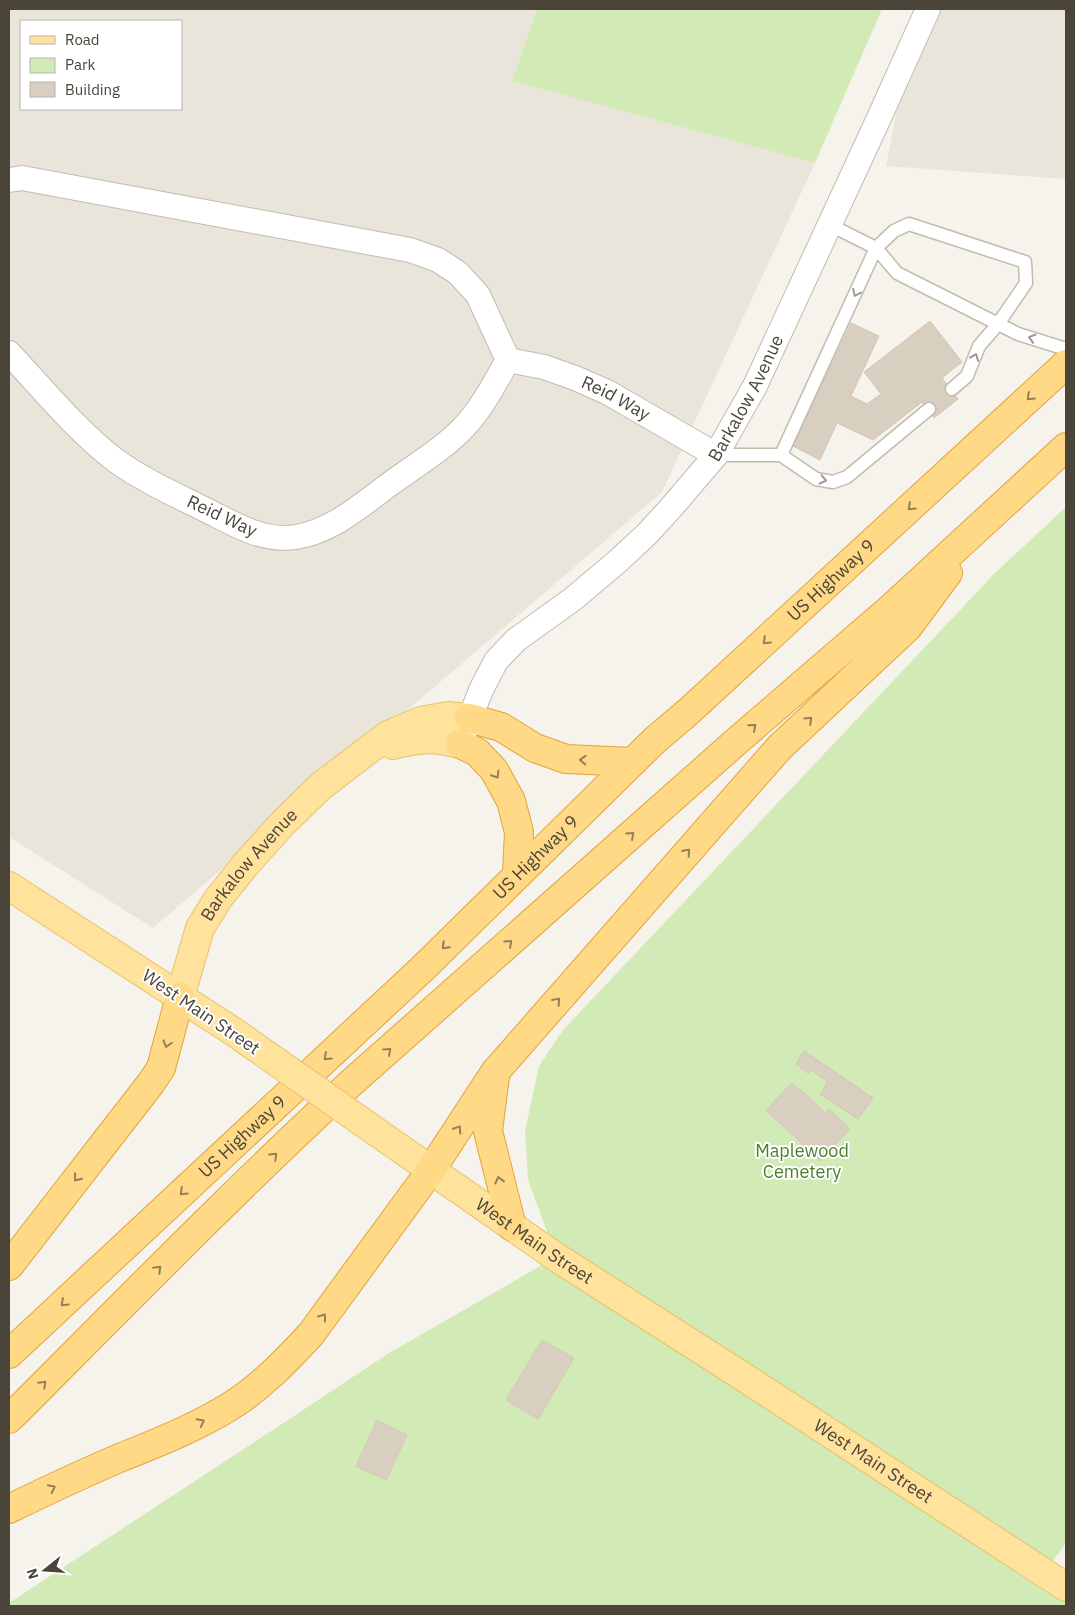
<svg xmlns="http://www.w3.org/2000/svg" width="1075" height="1615" font-family="'IBM Plex Sans',sans-serif">
  <style>
    .residential { fill: #eae5da; fill-rule: evenodd }
    .green { fill: #d2eab5 }
    .building { fill: #d8cfc1; stroke: #d3c7b4 }
    .lines { fill: none; stroke-linecap: round; stroke-linejoin: round }
    .service-casing { stroke: #c2bbae; stroke-width: 15 }
    .minor-casing { stroke: #c2bbae; stroke-width: 26 }
    .primary-casing { stroke: #e6c16a; stroke-width: 30 }
    .trunk-casing { stroke: #e0a43c; stroke-width: 30 }
    .service { stroke: #fff; stroke-width: 12 }
    .minor { stroke: #fff; stroke-width: 24 }
    .primary { stroke: #ffe39c; stroke-width: 28 }
    .trunk { stroke: #ffd985; stroke-width: 28 }
    .primary-bridge-casing { stroke: #e6c16a; stroke-width: 30; stroke-linecap: butt }
    .primary-bridge { stroke: #ffe39c; stroke-width: 28 }
    .oneway { stroke: #9c9892 }
    .oneway2 { stroke: #938057 }
    .labels { text-anchor: middle; stroke-width: 4; stroke-linejoin: round; paint-order: stroke }
    .street-label { font-size: 18px; fill: #4b4439; stroke: #fff }
    .park-label { font-size: 18px; fill: #4a7f2a; stroke: #fff }
  </style>
  <rect width="100%" height="100%" fill="#f6f3ec"/>
  <g class="residential">
    <path d="M 9,9 L 537,9 L 512,81 L 815,163 L 662,492 L 153,928 L 9,837 ZM 21,21 L 181,21 L 181,109 L 21,109 Z"/>
    <path d="M 917,9 L 1066,9 L 1066,179 L 886,166 Z"/>
  </g>
  <g class="green">
    <path d="M 537,9 L 882,9 L 815,163 L 512,81 Z"/>
    <path d="M 1066,507 L 1066,1543 L 1044,1573 L 1066,1587 L 1066,1606 L 9,1606 L 9,1603 L 288,1420 L 389,1353 L 556,1257 L 528,1179 L 525,1131 L 539,1066 L 563,1030 L 996,572 Z"/>
  </g>
  <g class="building">
    <path d="M 930,321 L 962,362 L 942,378 L 958,399 L 934,418 L 922,402 L 873,440 L 837,423 L 820,460 L 793,446 L 851,323 L 879,336 L 851,396 L 867,404 L 881,394 L 864,372 Z"/>
    <path d="M 804,1051 L 873,1098 L 858,1119 L 820,1094 L 828,1082 L 810,1069 L 808,1073 L 796,1064 Z"/>
    <path d="M 792,1083 L 800,1091 L 801,1090 L 825,1113 L 829,1109 L 850,1129 L 820,1161 L 766,1110 Z"/>
    <path d="M 542,1340 L 574,1358 L 538,1419 L 506,1400 Z"/>
    <path d="M 377,1420 L 407,1435 L 386,1480 L 356,1466 Z"/>
  </g>
  <g class="lines">
    <g class="service-casing">
      <g id="service">
        <path d="M 830,225 L 876,248 L 897,273 L 1018,334 L 1066,349"/>
        <path d="M 716,455 L 781,455 L 816,479 L 833,482 L 847,477 L 929,409"/>
        <path d="M 781,455 L 876,248 L 894,231 L 909,224 L 1025,262 L 1026,283 L 998,324 L 979,346 L 967,376 L 952,389"/>
      </g>
    </g>
    <g class="minor-casing">
      <g id="minor">
        <path d="M 9,180 L 22,178 L 410,250 L 438,260 L 458,273 L 478,295 L 508,360 C 495,383 483,406 465,426 C 445,448 414,466 390,484 C 361,505 333,531 296,537 C 263,542 236,525 208,511 C 176,495 144,481 115,460 C 77,431 42,388 9,353"/>
        <path id="s1" d="M 508,360 L 544,367 L 575,378 L 607,392 L 716,455"/>
        <path id="s2" d="M 463,736 L 481,690 L 496,661 L 516,640 L 573,599 L 618,561 L 647,534 L 670,509 L 716,455 L 755,386 L 879,118 L 928,9"/>
      </g>
    </g>
    <g class="primary-casing">
      <g id="primary">
        <path d="M 393,745 C 421,738 432,737 460,744"/>
        <path d="M 9,886 L 234,1032"/>
        <path id="s3" d="M 180,997 L 200,928 L 218,899 L 246,864 L 283,823 L 321,786 L 388,735 L 421,721 L 448,716 L 469,718"/>
        <path id="s4" d="M 388,1140 L 556,1257 L 739,1374 L 1066,1587"/>
      </g>
    </g>
    <g class="trunk-casing">
      <g id="trunk">
        <path d="M 469,718 L 501,727 L 535,748 L 566,759 L 632,762"/>
        <path d="M 460,744 L 477,752 L 494,770 L 511,801 L 519,832 L 517,874"/>
        <path d="M 495,1076 L 488,1131 L 512,1227"/>
        <path d="M 9,1266 L 151,1083 L 161,1068 L 180,997"/>
        <path id="s5" d="M 9,1354 L 421,970 L 655,740 L 688,712 L 1066,364"/>
        <path d="M 9,1419 C 122,1306 234,1191 351,1083 L 738,740 L 891,608 L 1066,447"/>
        <path d="M 9,1509 C 46,1491 84,1473 122,1457 C 159,1442 195,1428 229,1407 C 260,1388 286,1361 311,1334 L 431,1170 L 495,1072 L 779,748 L 908,627 L 948,573"/>
      </g>
    </g>
    <use href="#service" class="service"/>
    <use href="#minor" class="minor"/>
    <use href="#primary" class="primary"/>
    <use href="#trunk" class="trunk"/>
    <g class="primary-bridge-casing">
      <path id="primary-bridge" d="M 234,1032 L 388,1140"/>
    </g>
    <use href="#primary-bridge" class="primary-bridge"/>
  </g>
  <defs><path id="oneway-chevron" d="M-2-3.5L2.5 0L-2 3.5" fill="none" stroke-width="1.6" stroke-linecap="round" stroke-linejoin="round" transform="scale(1.25)"/></defs>
  <g class="oneway">
    <use href="#oneway-chevron" transform="translate(856 293) rotate(115)"/>
    <use href="#oneway-chevron" transform="translate(1032 338) rotate(-163)"/>
    <use href="#oneway-chevron" transform="translate(975 357) rotate(-68)"/>
    <use href="#oneway-chevron" transform="translate(823 480) rotate(13)"/>
  </g>
  <g class="oneway2">
    <use href="#oneway-chevron" transform="translate(1030 397) rotate(137)"/>
    <use href="#oneway-chevron" transform="translate(911 507) rotate(137)"/>
    <use href="#oneway-chevron" transform="translate(766 641) rotate(137)"/>
    <use href="#oneway-chevron" transform="translate(809 720) rotate(-43)"/>
    <use href="#oneway-chevron" transform="translate(753 727) rotate(-41)"/>
    <use href="#oneway-chevron" transform="translate(583 760) rotate(-177)"/>
    <use href="#oneway-chevron" transform="translate(496 775) rotate(58)"/>
    <use href="#oneway-chevron" transform="translate(631 835) rotate(-42)"/>
    <use href="#oneway-chevron" transform="translate(687 852) rotate(-49)"/>
    <use href="#oneway-chevron" transform="translate(509 943) rotate(-42)"/>
    <use href="#oneway-chevron" transform="translate(445 946) rotate(135)"/>
    <use href="#oneway-chevron" transform="translate(557 1001) rotate(-49)"/>
    <use href="#oneway-chevron" transform="translate(167 1044) rotate(106)"/>
    <use href="#oneway-chevron" transform="translate(388 1051) rotate(-42)"/>
    <use href="#oneway-chevron" transform="translate(327 1057) rotate(137)"/>
    <use href="#oneway-chevron" transform="translate(458 1129) rotate(-57)"/>
    <use href="#oneway-chevron" transform="translate(274 1156) rotate(-44)"/>
    <use href="#oneway-chevron" transform="translate(77 1178) rotate(128)"/>
    <use href="#oneway-chevron" transform="translate(499 1180) rotate(-104)"/>
    <use href="#oneway-chevron" transform="translate(183 1192) rotate(137)"/>
    <use href="#oneway-chevron" transform="translate(158 1269) rotate(-45)"/>
    <use href="#oneway-chevron" transform="translate(64 1303) rotate(137)"/>
    <use href="#oneway-chevron" transform="translate(323 1317) rotate(-54)"/>
    <use href="#oneway-chevron" transform="translate(43 1384) rotate(-45)"/>
    <use href="#oneway-chevron" transform="translate(201 1422) rotate(-28)"/>
    <use href="#oneway-chevron" transform="translate(52 1488) rotate(-26)"/>
  </g>
  <g class="labels">
    <g class="street-label">
      <text dy="6" stroke="none"><textPath href="#s2" startOffset="449">Barkalow Avenue</textPath></text>
      <text dy="6" stroke="none"><textPath href="#s1" startOffset="115">Reid Way</textPath></text>
      <text transform="translate(222 516) rotate(25)" y="6">Reid Way</text>
      <text dy="6" stroke="none"><textPath href="#s5" startOffset="1129">US Highway 9</textPath></text>
      <text dy="6" stroke="none"><textPath href="#s5" startOffset="724">US Highway 9</textPath></text>
      <text dy="6" stroke="none"><textPath href="#s3" startOffset="152">Barkalow Avenue</textPath></text>
      <text transform="translate(201 1012) rotate(34)" y="6">West Main Street</text>
      <text dy="6" stroke="none"><textPath href="#s5" startOffset="319">US Highway 9</textPath></text>
      <text dy="6" stroke="none"><textPath href="#s4" startOffset="178">West Main Street</textPath></text>
      <text dy="6" stroke="none"><textPath href="#s4" startOffset="582">West Main Street</textPath></text>
    </g>
    <g class="park-label">
      <text x="802" y="1157">Maplewood<tspan x="802" dy="21">Cemetery</tspan></text>
    </g>
  </g>
  <rect width="1075" height="1615" fill="none" stroke="#4b4439" stroke-width="20"/>
  <rect x="20" y="20" width="162" height="90" fill="#ffffff" stroke="#b7b4b0"/>
  <rect x="30" y="36" width="25" height="8" fill="#ffe39c" stroke="#b7b4b0"/>
  <text x="65" y="45" font-size="15" fill="#4b4439">Road</text>
  <rect x="30" y="58" width="25" height="15" fill="#d2eab5" stroke="#b7b4b0"/>
  <text x="65" y="70" font-size="15" fill="#4b4439">Park</text>
  <rect x="30" y="82" width="25" height="15" fill="#d8cfc1" stroke="#b7b4b0"/>
  <text x="65" y="95" font-size="15" fill="#4b4439">Building</text>
  <g transform="translate(45 1570) rotate(253)" stroke="#ffffff" stroke-width="4" paint-order="stroke">
  <path d="M0-4L9 19L0 12L-9 19Z" fill="#4b4439"/>
  <text y="-8" font-size="14" font-weight="bold" text-anchor="middle" fill="#4b4439">N</text>
  </g>
</svg>
